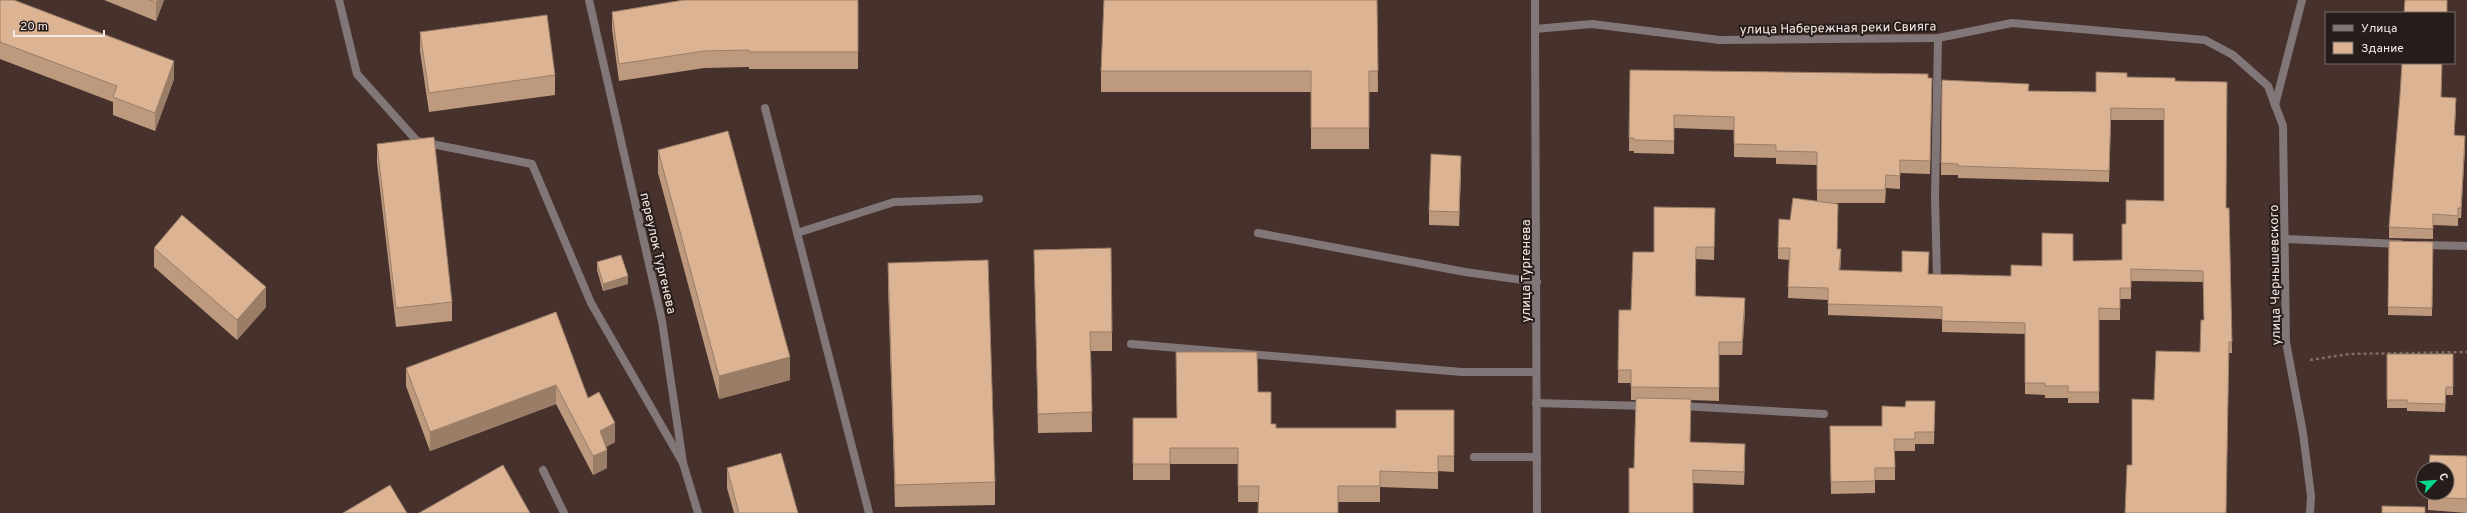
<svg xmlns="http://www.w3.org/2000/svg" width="2467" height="513" font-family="Overpass,sans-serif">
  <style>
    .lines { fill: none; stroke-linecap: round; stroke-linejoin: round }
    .path { stroke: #7f6c67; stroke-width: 2.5; stroke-dasharray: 3 3; stroke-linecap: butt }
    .service { stroke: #827778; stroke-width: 8 }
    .minor { stroke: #827778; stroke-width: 8 }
    .wall { fill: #bd9a7e }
    .shaded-wall { fill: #9a7d67 }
    .building { fill: #dcb393; stroke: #9a7d67 }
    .labels { text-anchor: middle; stroke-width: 4; stroke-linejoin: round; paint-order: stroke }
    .street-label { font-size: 13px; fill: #f5e7e3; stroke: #261c19 }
  </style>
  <rect width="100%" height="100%" fill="#46312c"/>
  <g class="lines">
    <path class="path" d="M 2310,360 L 2349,354 L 2467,352"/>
    <g class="service">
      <path d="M 339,0 L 357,74 L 417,141 L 532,164 L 591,303 L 683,463"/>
      <path d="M 589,0 L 662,321 L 683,463 L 698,513"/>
      <path d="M 1535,0 L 1535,29"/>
      <path d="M 2275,105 L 2302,0"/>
      <path d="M 765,108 L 869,513"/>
      <path d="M 797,233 L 894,202 L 979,199"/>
      <path d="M 1258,233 L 1465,272 L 1537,282"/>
      <path d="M 2285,239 L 2400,244"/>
      <path d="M 2423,245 L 2467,246"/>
      <path d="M 1937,278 L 1935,197 L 1938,38"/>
      <path d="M 1131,344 L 1462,372 L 1536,372"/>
      <path d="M 1536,403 L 1646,406"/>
      <path d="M 1681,406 L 1824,414"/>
      <path d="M 1474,457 L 1537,457"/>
      <path d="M 543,470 L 564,513"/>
    </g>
    <path class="minor" d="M 1537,513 L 1535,29 L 1592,24 L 1720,40 L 1938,38 L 2012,23 L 2205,40 L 2233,55 L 2268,86 L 2283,126 L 2286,342 L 2303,433 L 2311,496 L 2310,513"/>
  </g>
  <g class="wall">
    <path d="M 0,0 L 174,79 L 155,131 L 113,115 L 113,102 L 0,59 Z"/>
    <path d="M 104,0 L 164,0 L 156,21 Z"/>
    <path d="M 858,0 L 858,69 L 749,69 L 749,67 L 704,68 L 619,81 L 612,29 L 612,12 Z"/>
    <path d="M 1377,0 L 1378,92 L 1369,92 L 1369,149 L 1311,149 L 1311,92 L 1101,92 L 1101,71 Z"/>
    <path d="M 420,32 L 555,75 L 555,95 L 429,112 L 420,51 Z"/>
    <path d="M 2442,63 L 2441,97 L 2456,108 L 2454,135 L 2465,146 L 2461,218 L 2458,218 L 2458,226 L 2433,225 L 2433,239 L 2389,238 L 2389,227 Z"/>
    <path d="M 1630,70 L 1932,78 L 1930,174 L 1900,173 L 1900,189 L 1886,188 L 1885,203 L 1831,203 L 1837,249 L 1841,260 L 1840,270 L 1929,274 L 2011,276 L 2042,266 L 2073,261 L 2122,260 L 2126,224 L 2164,201 L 2164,120 L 2111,120 L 2109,182 L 1958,178 L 1958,175 L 1941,175 L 1942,80 L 2029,91 L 2096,92 L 2127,77 L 2175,81 L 2226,208 L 2229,208 L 2232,353 L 2229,353 L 2132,465 L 2154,400 L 2200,352 L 2204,320 L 2203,282 L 2131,281 L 2131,299 L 2120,299 L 2120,320 L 2099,320 L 2099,403 L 2068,403 L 2068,398 L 2045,398 L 2045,395 L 2025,394 L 2025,334 L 1942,332 L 1942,319 L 1828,315 L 1828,300 L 1788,298 L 1789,260 L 1778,259 L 1778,248 L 1790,220 L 1817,201 L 1817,165 L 1776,164 L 1776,158 L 1734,157 L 1734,130 L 1674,128 L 1674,154 L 1634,153 L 1634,151 L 1629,151 Z"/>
    <path d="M 377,144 L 452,302 L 452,321 L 396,327 L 377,163 Z"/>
    <path d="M 658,150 L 790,380 L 719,399 L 658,173 Z"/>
    <path d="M 1461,170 L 1459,226 L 1429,225 L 1429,211 Z"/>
    <path d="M 1715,221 L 1714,260 L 1696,259 L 1696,296 L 1745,311 L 1742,355 L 1719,355 L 1719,401 L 1691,400 L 1690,442 L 1745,457 L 1744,485 L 1693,483 L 1634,468 L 1636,400 L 1631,400 L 1631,383 L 1618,383 L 1619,310 L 1631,310 L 1654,252 Z"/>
    <path d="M 2389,241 L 2433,242 L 2432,316 L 2388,315 Z"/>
    <path d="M 154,248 L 266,307 L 237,340 L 154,267 Z"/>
    <path d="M 1034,250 L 1112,332 L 1112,351 L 1091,351 L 1092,432 L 1038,433 Z"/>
    <path d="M 597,262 L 628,284 L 603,291 L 597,270 Z"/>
    <path d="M 888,263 L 995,482 L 995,505 L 895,507 L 888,286 Z"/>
    <path d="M 556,312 L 588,398 L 615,442 L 606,447 L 607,468 L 593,475 L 556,404 L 430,451 L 406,386 L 406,368 Z"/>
    <path d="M 2387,354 L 2453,354 L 2453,395 L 2446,395 L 2445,412 L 2407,411 L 2407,408 L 2387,408 Z"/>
    <path d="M 1258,392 L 1271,424 L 1276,428 L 1396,428 L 1454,410 L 1454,472 L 1438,471 L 1438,489 L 1380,487 L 1380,502 L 1238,502 L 1238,464 L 1170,464 L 1170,480 L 1133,480 L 1133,418 L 1177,418 Z"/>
    <path d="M 1935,401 L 1934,444 L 1915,444 L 1915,451 L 1895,451 L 1895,480 L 1875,480 L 1875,493 L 1831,494 L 1830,426 L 1882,426 L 1905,407 Z"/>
    <path d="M 2467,456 L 2467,513 L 2428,510 L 2428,497 Z"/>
    <path d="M 727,468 L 798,513 L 734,513 L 727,488 Z"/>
  </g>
  <g class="shaded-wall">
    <path d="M 157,0 L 164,0 L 156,21 L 156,3 Z"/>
    <path d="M 174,61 L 174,79 L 155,131 L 155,113 Z"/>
    <path d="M 2456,98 L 2456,108 L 2454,145 L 2454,135 Z"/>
    <path d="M 2465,136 L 2465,146 L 2461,218 L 2461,208 Z"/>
    <path d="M 1461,156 L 1461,170 L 1459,226 L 1459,212 Z"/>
    <path d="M 1841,249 L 1841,260 L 1839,282 L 1839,270 Z"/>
    <path d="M 628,276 L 628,284 L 603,291 L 603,284 Z"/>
    <path d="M 266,287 L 266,307 L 237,340 L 237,320 Z"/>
    <path d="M 1745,298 L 1745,311 L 1742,355 L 1742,342 Z"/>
    <path d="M 790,357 L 790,380 L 719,399 L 719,376 Z"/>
    <path d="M 556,385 L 556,404 L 430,451 L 430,432 Z"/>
    <path d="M 615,423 L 615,442 L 600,450 L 600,431 Z"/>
    <path d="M 1745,444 L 1745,457 L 1744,485 L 1744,472 Z"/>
    <path d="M 607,450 L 607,468 L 593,475 L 593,456 Z"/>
  </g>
  <g class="building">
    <path d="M 0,0 L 14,0 L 174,61 L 155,113 L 113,97 L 117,86 L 0,42 Z"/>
    <path d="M 149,0 L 157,0 L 156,3 Z"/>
    <path d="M 684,0 L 858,0 L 858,52 L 749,52 L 749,50 L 704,51 L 619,64 L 612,12 Z"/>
    <path d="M 1104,0 L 1377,0 L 1378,71 L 1369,71 L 1369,128 L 1311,128 L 1311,71 L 1101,71 Z"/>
    <path d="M 2405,0 L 2447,0 L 2447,13 L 2404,13 Z"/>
    <path d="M 547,15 L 555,75 L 429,93 L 420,32 Z"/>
    <path d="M 2402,63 L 2442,63 L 2441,97 L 2456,98 L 2454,135 L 2465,136 L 2461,208 L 2458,208 L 2458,216 L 2433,214 L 2433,229 L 2389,227 L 2400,95 Z"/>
    <path d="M 1630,70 L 1928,74 L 1928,78 L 1932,78 L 1930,161 L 1900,160 L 1900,176 L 1886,175 L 1885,190 L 1817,190 L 1817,152 L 1776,151 L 1776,145 L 1734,144 L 1734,117 L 1674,115 L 1674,141 L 1634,140 L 1634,138 L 1629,138 Z"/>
    <path d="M 2096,72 L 2127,73 L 2127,77 L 2175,78 L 2175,81 L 2227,82 L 2226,208 L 2229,208 L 2232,342 L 2229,342 L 2226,513 L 2125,513 L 2127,465 L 2132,465 L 2132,399 L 2154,400 L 2156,351 L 2200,352 L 2201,320 L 2204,320 L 2203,271 L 2131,269 L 2131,288 L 2120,288 L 2120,309 L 2099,308 L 2099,392 L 2068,392 L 2068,386 L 2045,386 L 2045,383 L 2025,383 L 2025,323 L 1942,321 L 1942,307 L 1828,304 L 1828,288 L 1788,287 L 1790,248 L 1778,248 L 1779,219 L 1790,220 L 1793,198 L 1838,204 L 1837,249 L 1841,249 L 1839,270 L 1902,272 L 1902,251 L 1929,252 L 1928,274 L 2011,276 L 2011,265 L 2042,266 L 2042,233 L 2073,234 L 2073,261 L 2122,260 L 2122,224 L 2126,224 L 2126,200 L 2164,201 L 2164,109 L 2111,108 L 2109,171 L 1958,166 L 1958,164 L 1941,163 L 1942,80 L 2029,84 L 2028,91 L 2096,92 Z"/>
    <path d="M 728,131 L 790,357 L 719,376 L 658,150 Z"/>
    <path d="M 434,137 L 452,302 L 396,308 L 377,144 Z"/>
    <path d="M 1431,154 L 1461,156 L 1459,212 L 1429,211 Z"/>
    <path d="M 1654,207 L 1715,208 L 1714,247 L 1696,247 L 1695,296 L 1745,298 L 1742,342 L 1719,342 L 1719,388 L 1631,387 L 1631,370 L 1618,370 L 1619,310 L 1631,310 L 1633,252 L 1654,252 Z"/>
    <path d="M 182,215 L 266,287 L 237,320 L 154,248 Z"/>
    <path d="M 2389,241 L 2433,242 L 2432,308 L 2388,307 Z"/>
    <path d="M 1111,248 L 1112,332 L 1090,332 L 1092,412 L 1038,414 L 1034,250 Z"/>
    <path d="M 621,255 L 628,276 L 603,284 L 597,262 Z"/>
    <path d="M 988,260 L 995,482 L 895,485 L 888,263 Z"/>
    <path d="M 556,312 L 588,398 L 599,392 L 615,423 L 600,431 L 607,450 L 593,456 L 556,385 L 430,432 L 406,368 Z"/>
    <path d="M 1176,352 L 1257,352 L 1258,392 L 1271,392 L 1271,424 L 1276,424 L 1276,428 L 1396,428 L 1396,410 L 1454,410 L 1454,456 L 1438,456 L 1438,473 L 1380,471 L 1380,486 L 1338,486 L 1338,513 L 1258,513 L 1259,486 L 1238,486 L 1238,448 L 1170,448 L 1170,464 L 1133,464 L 1133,418 L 1177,418 Z"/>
    <path d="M 2387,354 L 2453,354 L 2453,387 L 2446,387 L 2445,404 L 2407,403 L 2407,400 L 2387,400 Z"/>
    <path d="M 1636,398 L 1691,399 L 1690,442 L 1745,444 L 1744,472 L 1693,470 L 1693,513 L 1629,513 L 1629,468 L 1634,468 Z"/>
    <path d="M 1906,401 L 1935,401 L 1934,432 L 1915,432 L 1915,439 L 1894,439 L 1895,468 L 1875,468 L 1875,481 L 1831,482 L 1830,426 L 1882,426 L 1882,406 L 1905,407 Z"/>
    <path d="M 781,453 L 798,513 L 739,513 L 727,468 Z"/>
    <path d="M 2430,455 L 2467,456 L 2467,499 L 2428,497 L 2428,493 L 2447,493 L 2447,469 L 2429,469 Z"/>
    <path d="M 503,465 L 530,513 L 419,513 Z"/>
    <path d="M 390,485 L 407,513 L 343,513 Z"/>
    <path d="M 2382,506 L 2425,507 L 2425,513 L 2382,513 Z"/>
  </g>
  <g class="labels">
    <g class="street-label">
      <text transform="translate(1838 27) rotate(-1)" y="5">улица Набережная реки Свияга</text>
      <text transform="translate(659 253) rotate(77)" y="5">переулок Тургенева</text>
      <text transform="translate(1525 271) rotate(-90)" y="5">улица Тургенева</text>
      <text transform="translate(2274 275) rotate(-91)" y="5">улица Чернышевского</text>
    </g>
  </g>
  <rect x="2325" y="12" width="130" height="52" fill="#261c19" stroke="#796d6a"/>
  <rect x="2333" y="25" width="20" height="6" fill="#827778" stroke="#796d6a"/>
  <text x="2361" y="32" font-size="12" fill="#f5e7e3">Улица</text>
  <rect x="2333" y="42" width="20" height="12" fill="#dcb393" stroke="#796d6a"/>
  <text x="2361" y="52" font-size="12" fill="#f5e7e3">Здание</text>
  <g transform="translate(2435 481) rotate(64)"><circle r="19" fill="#261c19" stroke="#796d6a"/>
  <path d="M0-3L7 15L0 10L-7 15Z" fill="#02d98b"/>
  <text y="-6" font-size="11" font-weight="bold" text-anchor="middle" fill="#f5e7e3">С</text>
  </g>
  <path d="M14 30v6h90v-6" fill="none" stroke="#f5e7e3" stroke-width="2"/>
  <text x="20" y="30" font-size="12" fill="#f5e7e3" stroke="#261c19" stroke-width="3" paint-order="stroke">20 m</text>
</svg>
